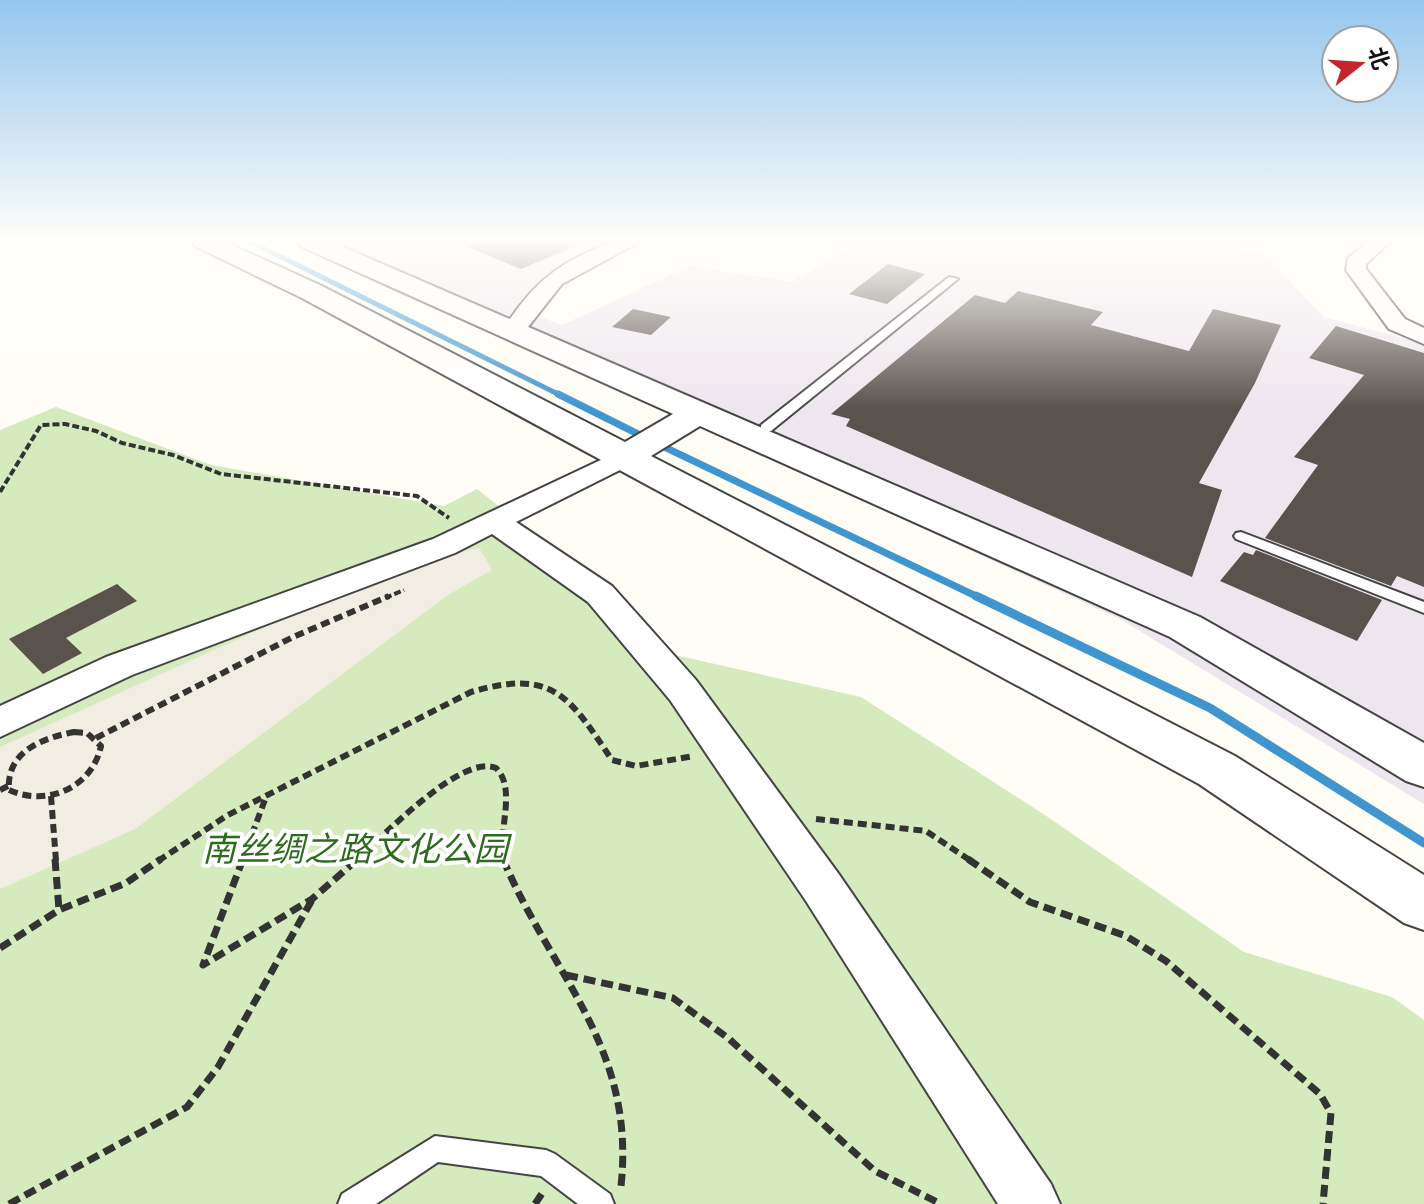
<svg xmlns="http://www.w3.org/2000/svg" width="1424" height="1204" font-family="'Zilla Slab','Noto Sans SC',serif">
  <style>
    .industrial { fill: #eee6ef }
    .green { fill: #d5ebbd }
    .plaza { fill: #f1ede2 }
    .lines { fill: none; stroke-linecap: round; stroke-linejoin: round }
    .stream-far2 { stroke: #3f96cf; stroke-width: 5 }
    .stream-far1 { stroke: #3f96cf; stroke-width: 7 }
    .stream { stroke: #3f96cf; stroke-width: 9 }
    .building { fill: #5a524d }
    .service-casing { stroke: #444; stroke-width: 4 }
    .minor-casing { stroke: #444; stroke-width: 4 }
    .tertiary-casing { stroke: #444; stroke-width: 4 }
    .path-far2 { stroke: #333; stroke-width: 4; stroke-dasharray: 7 3; stroke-linecap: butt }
    .path-far1 { stroke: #333; stroke-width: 6; stroke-dasharray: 9 5; stroke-linecap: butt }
    .path { stroke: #333; stroke-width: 7; stroke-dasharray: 12 6; stroke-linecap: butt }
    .service { fill: #fff; fill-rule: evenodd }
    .minor { fill: #fff; fill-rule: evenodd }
    .tertiary { fill: #fff; fill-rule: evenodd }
    .labels { text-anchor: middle; stroke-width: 8; stroke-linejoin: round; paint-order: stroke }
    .near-park-label { font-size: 34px; font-style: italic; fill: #2f6b1f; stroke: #fff }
  </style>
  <rect width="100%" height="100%" fill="#fffdf5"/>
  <path class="industrial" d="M 295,241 L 590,241 L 599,248 L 529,289 L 526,312 L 562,325 L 690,266 L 792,282 L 860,241 L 1204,241 L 1262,254 L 1324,317 L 1424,344 L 1424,804 L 1120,619 Z"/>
  <path class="green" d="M 56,407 L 211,465 L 444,506 L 477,489 L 650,625 L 675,655 L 861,697 L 1045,815 L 1244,952 L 1392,997 L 1424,1020 L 1424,1204 L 0,1204 L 0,430 Z"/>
  <path class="plaza" d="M 479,548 L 492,570 L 448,595 L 135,829 L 0,889 L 0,747 L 344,591 L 454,553 Z"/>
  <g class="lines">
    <path class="stream-far2" d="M 249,241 L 562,396"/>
    <g class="stream-far1">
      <path d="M 558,394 L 646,438"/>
      <path d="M 658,444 L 980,598"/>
    </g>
    <path class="stream" d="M 976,596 L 1210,708 L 1424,843"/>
  </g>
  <g class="building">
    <path d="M 453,241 L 588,241 L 521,269 Z"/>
    <path d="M 888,264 L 925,274 L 887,304 L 849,294 Z"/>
    <path d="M 1018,291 L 1103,312 L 1091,325 L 1189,351 L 1213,309 L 1281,325 L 1255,383 L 1199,483 L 1222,490 L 1192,577 L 846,426 L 850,419 L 831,414 L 975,295 L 1005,303 Z"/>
    <path d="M 633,309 L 671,317 L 651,335 L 612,327 Z"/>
    <path d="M 1336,326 L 1424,353 L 1424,587 L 1397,576 L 1391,586 L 1265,538 L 1318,465 L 1294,457 L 1364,375 L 1309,358 Z"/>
    <path d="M 1256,550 L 1382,600 L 1357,641 L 1220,581 L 1244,552 L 1253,555 Z"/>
    <path d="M 117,584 L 137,601 L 66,638 L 82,653 L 43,674 L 9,639 Z"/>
  </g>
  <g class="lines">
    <g class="service-casing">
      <g id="service">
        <path d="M 949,277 L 958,279 L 771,431 L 761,431 L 761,425 Z"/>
        <path d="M 1241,532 L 1424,602 L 1424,613 L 1236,539 L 1234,536 L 1236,533 Z"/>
        <path d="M 435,1136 L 546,1150 L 555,1154 L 610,1194 L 614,1204 L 578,1204 L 541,1176 L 438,1162 L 376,1204 L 338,1204 L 342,1194 Z"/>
      </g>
    </g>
    <g class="minor-casing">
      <g id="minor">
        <path d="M 614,241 L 641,241 L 562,284 L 528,327 L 512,327 L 508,322 C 539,276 564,261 614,241 Z"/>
        <path d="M 1369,241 L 1391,241 L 1366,264 L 1366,269 L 1405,319 L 1424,328 L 1424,344 L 1389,329 L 1346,270 L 1348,258 Z"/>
        <path d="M 624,449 L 634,451 L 638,457 L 634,463 L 516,522 L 612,586 L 696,680 L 838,873 L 1051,1184 L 1060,1204 L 998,1204 L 806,901 L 670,700 L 588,602 L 492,534 L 455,553 L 132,675 L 0,737 L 0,706 L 106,657 L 433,539 Z"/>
      </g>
    </g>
    <g class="tertiary-casing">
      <path id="tertiary" d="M 192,241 L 223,241 L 322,286 L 625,442 L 673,414 L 300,246 L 297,241 L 329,241 L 1200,617 L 1424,743 L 1424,787 L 1406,781 L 1170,637 L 700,426 L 651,456 L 1235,756 L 1424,875 L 1424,930 L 1404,923 L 1199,784 L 302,298 L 195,246 Z"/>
    </g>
    <g class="path-far2">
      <path d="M 0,492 L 41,425 L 65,424 L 96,431 L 122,443 L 173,455 L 221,474 L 417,496 L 449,518"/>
      <path d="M 385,598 L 404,590"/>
    </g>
    <g class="path-far1">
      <path d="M 74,732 L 87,733 L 101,746 C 92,788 47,807 9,790 C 6,752 42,738 74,732 Z"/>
      <path d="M 96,738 L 293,637 L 389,596"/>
      <path d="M 0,790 L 8,786"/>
      <path d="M 51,796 L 56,861"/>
      <path d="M 816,819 L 926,831 L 971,861"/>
      <path d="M 158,861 L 228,815 L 471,692 C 553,668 569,696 612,760 L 636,766 L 694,756"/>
      <path d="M 242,861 L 266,797"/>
      <path d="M 355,861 C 382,838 461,753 496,768 C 518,790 496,834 504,861"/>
    </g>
    <g class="path">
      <path d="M 55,859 L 59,910"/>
      <path d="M 243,859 L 203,965 L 312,899 L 358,859"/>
      <path d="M 503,859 C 552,976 636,1047 621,1186"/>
      <path d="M 968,859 L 1030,902 L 1126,936 L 1166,961 L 1320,1094 L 1331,1113 L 1323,1204"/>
      <path d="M 0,948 L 59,910 L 126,883 L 161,859"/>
      <path d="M 566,975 L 673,998 L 728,1038 L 875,1171 L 941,1204"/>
      <path d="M 9,1204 L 187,1107 L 218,1067 L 312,900"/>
      <path d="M 535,1204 L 543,1192"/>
    </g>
    <use href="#service" class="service"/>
    <use href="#minor" class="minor"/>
    <use href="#tertiary" class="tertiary"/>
  </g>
  <linearGradient id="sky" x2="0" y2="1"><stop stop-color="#95c6ee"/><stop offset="0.59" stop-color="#fffefa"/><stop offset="1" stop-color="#fffefa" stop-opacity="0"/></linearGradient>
  <rect width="1424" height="409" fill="url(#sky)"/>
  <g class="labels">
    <g class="near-park-label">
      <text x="355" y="861">南丝绸之路文化公园</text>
    </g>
  </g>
  <g transform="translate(1360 64) rotate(73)"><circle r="38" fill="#ffffff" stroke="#a0a0a0" stroke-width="2"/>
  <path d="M0-6L14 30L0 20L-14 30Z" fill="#c4262e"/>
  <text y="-12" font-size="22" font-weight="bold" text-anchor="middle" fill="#111111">北</text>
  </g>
</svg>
